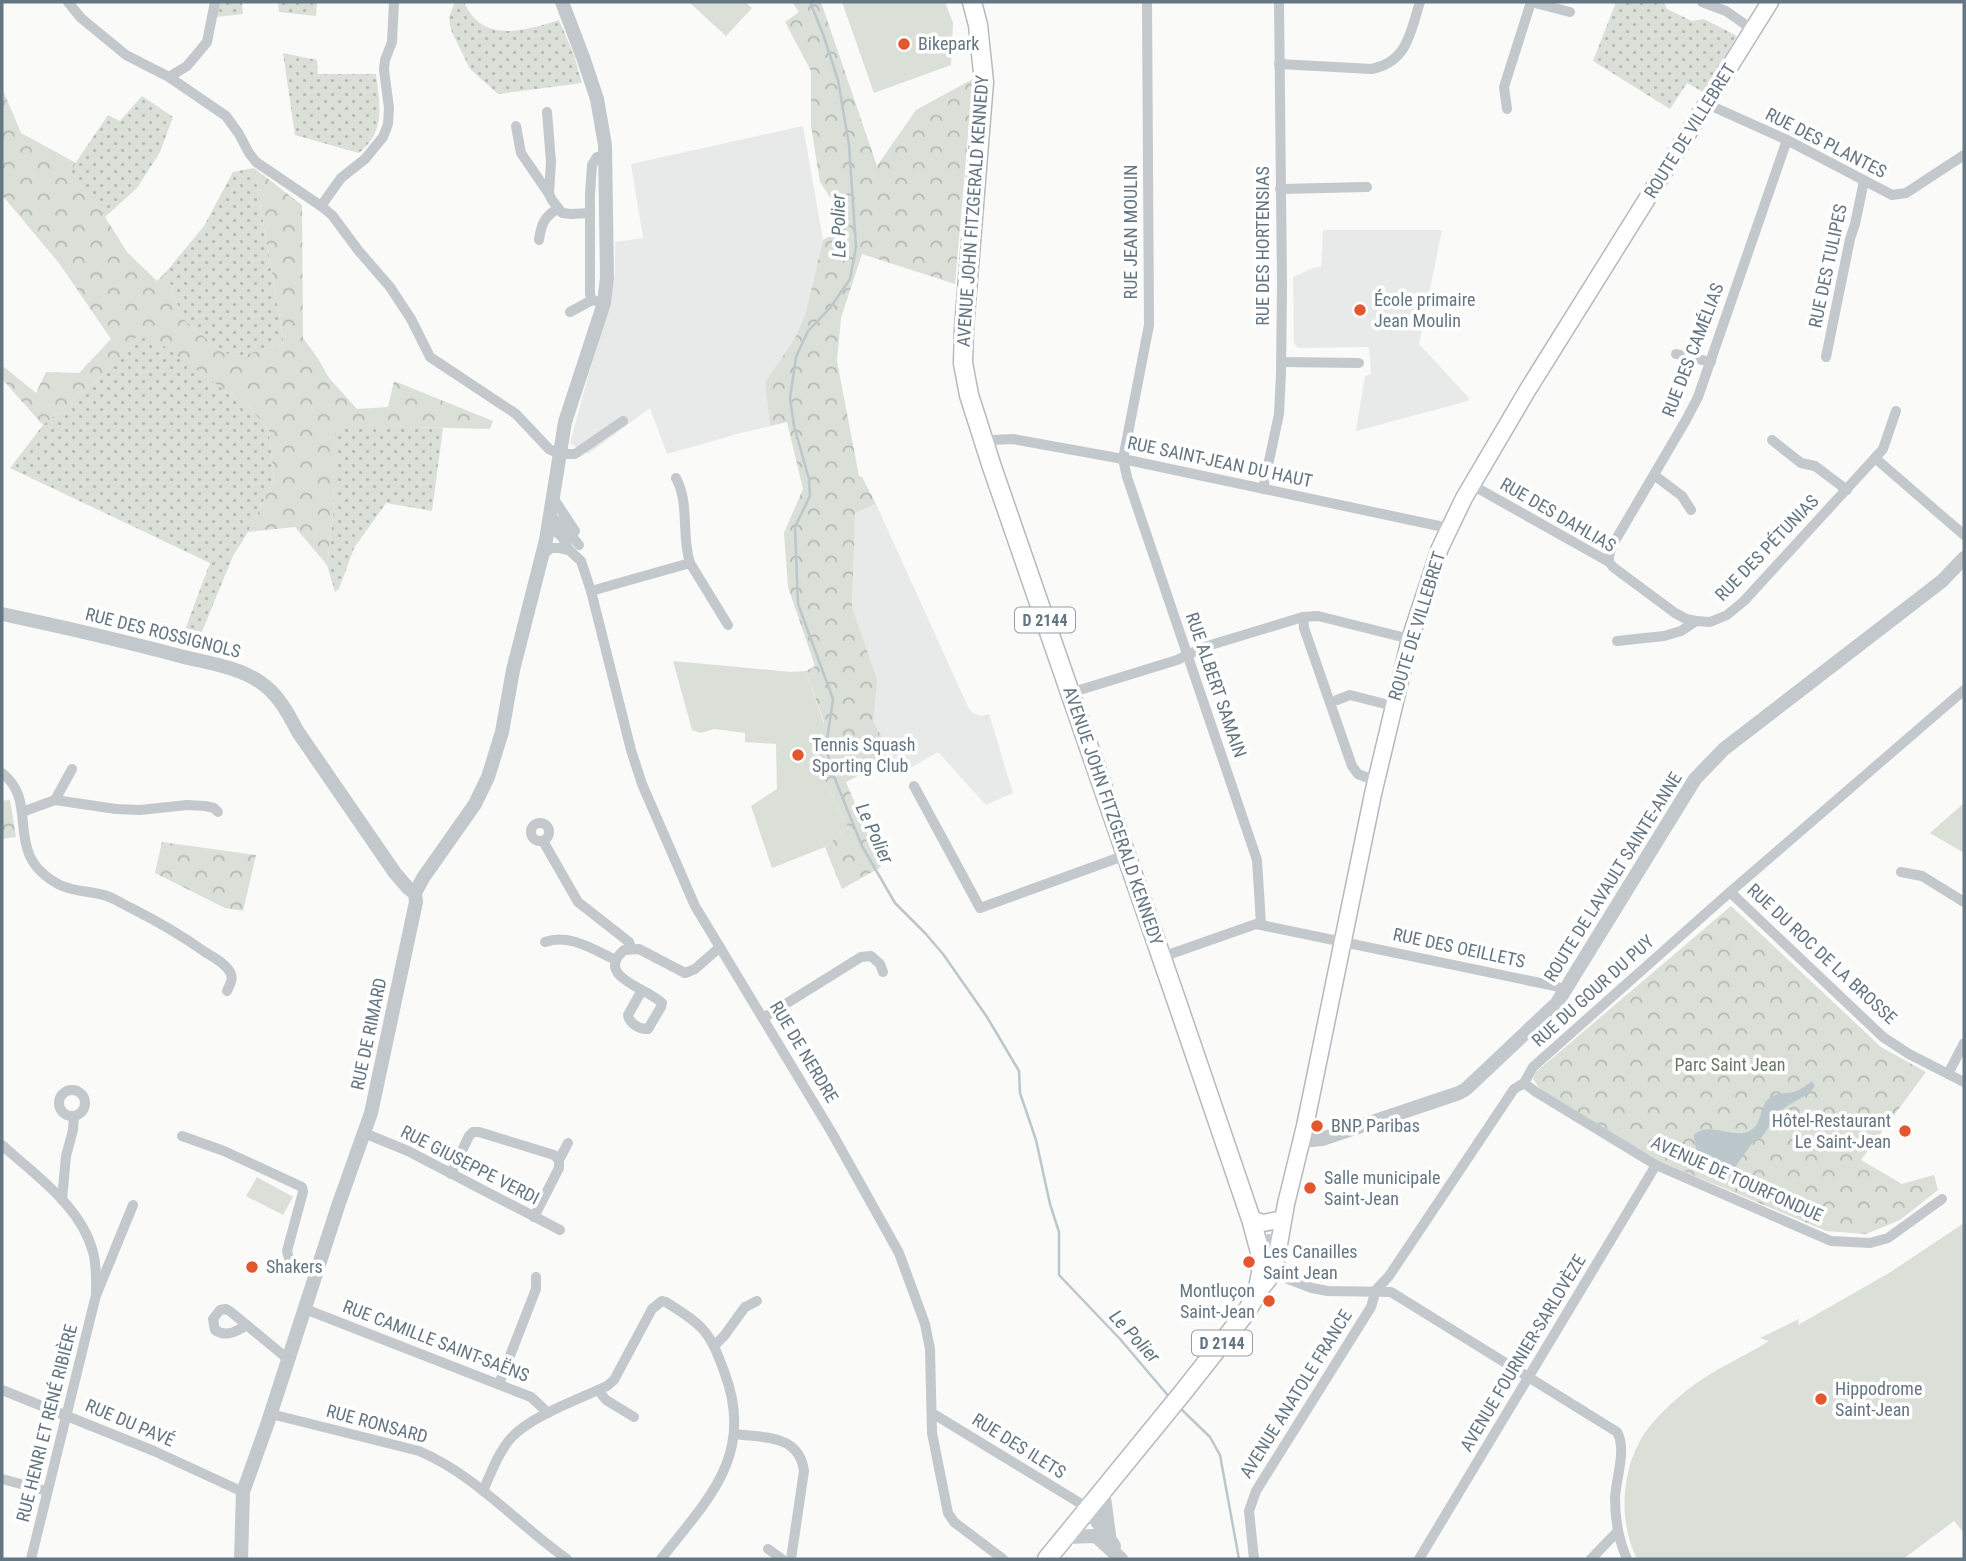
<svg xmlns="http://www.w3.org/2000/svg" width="1966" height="1561" font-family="'Roboto Condensed',sans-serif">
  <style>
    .built { fill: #e8e9e9 }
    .grass { fill: url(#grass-dots) }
    .forest { fill: url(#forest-crowns) }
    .garden { fill: #dadfd7 }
    .water { fill: #bbc7cb }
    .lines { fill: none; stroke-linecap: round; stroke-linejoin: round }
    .stream { stroke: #bbc7cb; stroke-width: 2.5 }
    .secondary-casing { stroke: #b3babf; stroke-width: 19 }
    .primary-casing { stroke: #b5babe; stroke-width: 21 }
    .minor { stroke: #c3c8cc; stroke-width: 10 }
    .tertiary { stroke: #c3c8cc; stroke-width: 14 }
    .secondary { stroke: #fff; stroke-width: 16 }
    .primary { stroke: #fff; stroke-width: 18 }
    .poi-dot { fill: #e4572e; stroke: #fff; stroke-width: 2.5 }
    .labels { text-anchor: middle; stroke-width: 7; stroke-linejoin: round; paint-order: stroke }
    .shield { fill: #fff; stroke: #939fa8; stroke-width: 2 }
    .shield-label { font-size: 16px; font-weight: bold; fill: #657683 }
    .poi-label { font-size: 18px; fill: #657683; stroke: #fff; text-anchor: start }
    .street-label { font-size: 18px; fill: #657683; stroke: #fff }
    .park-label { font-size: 18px; fill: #687a64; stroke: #fff }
    .water-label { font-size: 19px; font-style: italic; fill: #60757c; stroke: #fff }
  </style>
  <defs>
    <pattern id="grass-dots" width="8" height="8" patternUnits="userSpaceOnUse" patternTransform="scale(1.75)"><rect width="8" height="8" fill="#dadfd7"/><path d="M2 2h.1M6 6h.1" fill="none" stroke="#b4b9b4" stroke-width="1.8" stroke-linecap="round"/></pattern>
    <pattern id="forest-crowns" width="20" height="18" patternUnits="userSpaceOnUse" patternTransform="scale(1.75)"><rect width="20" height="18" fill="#dadfd7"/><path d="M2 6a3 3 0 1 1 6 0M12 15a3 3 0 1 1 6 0" fill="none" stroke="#b4b9b4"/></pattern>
  </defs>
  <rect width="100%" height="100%" fill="#fafaf8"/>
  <g class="built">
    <path d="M 803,126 L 823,240 L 806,312 L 794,340 L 765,382 L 770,426 L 741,433 L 667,454 L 650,408 L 588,454 L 570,443 L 598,340 L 608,313 L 615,273 L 615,242 L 643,238 L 631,164 Z"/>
    <path d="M 1323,230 L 1442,230 L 1419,344 L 1469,398 L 1468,401 L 1356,431 L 1365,376 L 1371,374 L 1369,347 L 1298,348 L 1294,343 L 1293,277 L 1313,268 L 1321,267 Z"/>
    <path d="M 876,504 L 968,707 L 973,713 L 981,716 L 989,714 L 1013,793 L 986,805 L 938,752 L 902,773 L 872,722 L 876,680 L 852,607 L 855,513 Z"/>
  </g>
  <g class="grass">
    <path d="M 219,2 L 242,2 L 243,14 L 216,17 Z"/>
    <path d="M 278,2 L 317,2 L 316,16 L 279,12 Z"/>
    <path d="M 455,2 L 464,2 C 482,44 524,31 559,20 L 574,55 L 582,83 L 498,94 L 470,69 L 451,30 L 449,17 Z"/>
    <path d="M 1616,2 L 1664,2 L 1667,9 L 1692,21 L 1704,19 L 1737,36 L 1703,92 L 1687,83 L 1670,109 L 1593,61 Z"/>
    <path d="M 283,53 L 317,60 L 318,74 L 376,74 C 380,106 386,131 359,153 L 295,135 Z"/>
    <path d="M 142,96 L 173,117 L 160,152 L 137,188 L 105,217 L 70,171 L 108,115 L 120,121 Z"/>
    <path d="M 254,168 L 284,343 L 237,357 L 222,352 L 182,318 L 166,272 L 204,226 L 233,172 Z"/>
    <path d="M 142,329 L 227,392 L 246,403 L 269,431 L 274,480 L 248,532 L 233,556 L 199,639 L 183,635 L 210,563 L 10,468 L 43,425 L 109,370 Z"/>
    <path d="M 335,424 L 443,428 L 432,511 L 386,503 L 354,548 L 339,589 L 335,592 L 327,565 L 333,515 Z"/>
  </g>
  <g class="forest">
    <path d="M 792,2 L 821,2 L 877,166 L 916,110 L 973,79 L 955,284 L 862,254 L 841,318 L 837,361 L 859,476 L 862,477 L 876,504 L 855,513 L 852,607 L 877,680 L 873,722 L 894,758 L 846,782 L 881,867 L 842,889 L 825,847 L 848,828 L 818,766 L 824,722 L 806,671 L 815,666 L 788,587 L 784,533 L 803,489 L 787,422 L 770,426 L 765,382 L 794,340 L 806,312 L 823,240 L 849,226 L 820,182 L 811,126 L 811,71 L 785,22 L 799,12 Z"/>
    <path d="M 2,88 L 21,133 L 76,163 L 71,171 L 105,217 L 127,252 L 157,281 L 166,272 L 182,318 L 222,352 L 237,357 L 284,343 L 254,168 L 302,205 L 303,338 L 317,357 L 329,378 L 357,409 L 388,407 L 394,381 L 493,421 L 490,429 L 336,425 L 333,515 L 327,565 L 295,527 L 248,532 L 274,480 L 269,431 L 246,403 L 227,392 L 142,330 L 109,370 L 43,425 L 2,379 L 2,370 L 4,367 L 36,393 L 46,372 L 79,373 L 111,339 L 59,263 L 2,195 Z"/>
    <path d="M 10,800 L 16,837 L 2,839 L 2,801 Z"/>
    <path d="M 162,842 L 256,855 L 243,911 L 225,908 L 155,873 Z"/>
    <path d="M 1731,906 L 1881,1047 L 1926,1072 L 1861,1160 L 1902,1184 L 1934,1175 L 1938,1190 L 1900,1220 L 1866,1234 L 1826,1231 L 1659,1161 L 1540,1089 L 1533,1079 L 1536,1072 Z"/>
  </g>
  <g class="garden">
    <path d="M 689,2 L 745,2 L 752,8 L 726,36 Z"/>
    <path d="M 842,2 L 945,2 L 953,23 L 951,65 L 874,93 Z"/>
    <path d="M 673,661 L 791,672 L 806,671 L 824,724 L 818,766 L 848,828 L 825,847 L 772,868 L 751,806 L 777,789 L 776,744 L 745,742 L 745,733 L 714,729 L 701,733 L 692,730 Z"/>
    <path d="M 1964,803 L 1964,853 L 1930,833 Z"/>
    <path d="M 257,1177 L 293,1197 L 283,1215 L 246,1196 Z"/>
    <path d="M 1964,1223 L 1964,1533 L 1954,1521 L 1903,1559 L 1637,1559 C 1618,1521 1621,1470 1644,1434 C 1654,1419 1671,1403 1686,1391 C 1710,1371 1742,1358 1769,1341 L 1760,1338 L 1799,1319 L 1798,1325 L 1889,1273 Z"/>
  </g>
  <path class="water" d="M 1812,1081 L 1815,1086 C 1804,1100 1793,1100 1782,1110 C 1774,1118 1768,1129 1761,1138 L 1755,1139 L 1728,1177 C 1705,1180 1695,1154 1694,1135 C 1708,1121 1731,1138 1748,1132 C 1762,1126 1759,1110 1767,1100 C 1775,1092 1783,1094 1793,1092 C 1800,1090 1806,1086 1812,1081 Z"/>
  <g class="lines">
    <g class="stream">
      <path d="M 810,2 L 823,34 L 838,80 L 849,145 L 856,247 L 850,279 L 830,308 L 808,331 L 796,357 L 790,398 L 794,426 L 809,479 L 810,496 L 795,527 L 798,604 L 833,699 L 827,740 L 829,764 L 862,846 L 895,903 L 925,933 L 943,954 L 987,1017 L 1019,1071 L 1020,1093 L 1036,1140 L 1050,1204 L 1059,1232 L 1059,1275 L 1120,1339 L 1171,1399"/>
      <path d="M 1180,1408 L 1210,1437 L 1220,1455 L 1239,1559"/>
    </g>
    <g class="secondary-casing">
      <g id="secondary">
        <path d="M 1251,1219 L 1263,1223 L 1278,1220"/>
        <path d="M 1257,1293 L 1268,1280 L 1275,1267 L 1286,1204 L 1305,1126 L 1373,794 L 1410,639 L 1440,548 L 1464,498 L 1527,391 L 1770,2"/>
      </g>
    </g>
    <g class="primary-casing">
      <path id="primary" d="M 972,2 L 978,25 L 984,82 L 964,328 L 963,363 L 969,395 L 992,467 L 1178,1005 L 1251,1219 L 1261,1256 L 1261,1273 L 1257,1293 L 1247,1311 L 1184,1391 L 1047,1559"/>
    </g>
    <g class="minor">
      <path d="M 68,2 L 81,18 L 126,55 L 169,77 L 226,116 L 239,134 L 249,153 L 256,162 L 321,206"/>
      <path d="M 394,2 L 392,42 L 385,60 L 384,70 L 389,108 L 388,124 L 383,137 L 365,159 L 341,178 L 321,206 L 332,215 L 358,250 L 390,287 L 411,319 L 430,357 L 516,414 L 549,449 L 559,454 L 575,454 L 623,421"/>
      <path d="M 1147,2 L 1149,325 L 1123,459 L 1127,477 L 1257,860 L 1261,924"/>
      <path d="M 1702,2 L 1726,11 L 1753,30"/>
      <path d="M 1279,64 L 1372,69 C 1408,61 1410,33 1420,2"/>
      <path d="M 169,77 L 187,66 L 207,42 L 215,2"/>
      <path d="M 1707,104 L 1787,140 L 1892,195 L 1906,193 L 1964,155"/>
      <path d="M 1507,109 L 1504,87 L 1531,2 L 1570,12"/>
      <path d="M 547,112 L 551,162 L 549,194 L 552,200 L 562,213 L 571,214 L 590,213"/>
      <path d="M 516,126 L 521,153 L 549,194"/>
      <path d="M 1280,189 L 1367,187"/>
      <path d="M 539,240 C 541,225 544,217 557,209"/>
      <path d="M 604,303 L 592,300 L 590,294 L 590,194 L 592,165 L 597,157 L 605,156"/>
      <path d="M 570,312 L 592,300"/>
      <path d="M 1676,354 L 1711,362"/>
      <path d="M 1826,357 L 1850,239 L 1855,224 L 1864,181"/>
      <path d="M 1281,362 L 1359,363"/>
      <path d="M 1772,440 L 1801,463 L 1815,466 L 1847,490"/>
      <path d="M 984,444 L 992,440 L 1013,439 L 1123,459 L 1439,526 L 1447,530"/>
      <path d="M 1875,458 L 1964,535"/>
      <path d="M 1654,475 L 1682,496 L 1691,510"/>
      <path d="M 676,478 C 690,504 681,535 690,563"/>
      <path d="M 1472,485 L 1609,562 L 1613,567 L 1675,613 L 1686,619 L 1696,621"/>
      <path d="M 1263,489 L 1279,414 L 1281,374 L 1282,285 L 1279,2"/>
      <path d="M 552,496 L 575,531"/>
      <path d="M 569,550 L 562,537 L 548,525 L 552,521 L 556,520 L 564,526 L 579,545"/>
      <path d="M 542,555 L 551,548 L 559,548 L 569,550 L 581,561 L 591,591 L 631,750 L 642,784 L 695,906 L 832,1133 L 899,1253 L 925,1324 L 930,1349 L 932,1433 L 948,1513 L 954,1522 L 1003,1559"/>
      <path d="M 1609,562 L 1609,556 L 1612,546 L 1686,420 L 1698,397 L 1787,140"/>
      <path d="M 591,591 L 690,563 L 728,625"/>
      <path d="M 1303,617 L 1304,628 L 1352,766 L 1358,774 L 1376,781"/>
      <path d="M 1617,641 L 1664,636 L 1681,631 L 1696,621 L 1710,622 L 1727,615 L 1744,601 L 1875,458 L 1883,449 L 1896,411"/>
      <path d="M 1070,693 L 1177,660 L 1204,647 L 1303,617 L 1318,616 L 1410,639"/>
      <path d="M 1337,700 L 1350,695 L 1393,706"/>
      <path d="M 2,773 C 42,804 0,854 60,885 C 75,892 92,891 107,896 C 115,899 123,904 131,908 C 157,921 181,935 205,952 C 213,957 225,963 230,972 C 234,979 230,984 227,991"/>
      <path d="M 914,786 L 980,908 L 1126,855"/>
      <path d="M 55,800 L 72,769"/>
      <path d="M 22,812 L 55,800 L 116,809 L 140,810 L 187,805 L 205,806 L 214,808 L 218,812"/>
      <circle cx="540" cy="832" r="9"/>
      <path d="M 543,841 L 578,902 L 629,942 L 631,948"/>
      <path d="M 1901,872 L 1922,876 L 1964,902"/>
      <path d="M 1730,892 L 1883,1037 L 1909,1054 L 1964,1082"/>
      <path d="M 545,942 C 569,933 594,950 616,960"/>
      <path d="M 1162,957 L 1256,924 L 1555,986 L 1566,991"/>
      <path d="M 642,990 L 628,1015 C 629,1023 640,1030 648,1029 L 661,1007 L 662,1003 C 648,988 594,977 624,950 L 639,949 L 685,973 L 695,969 L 720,947"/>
      <path d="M 763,1018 L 861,957 L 871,956 L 880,964 L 883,972"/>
      <path d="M 1948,1074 L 1964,1043"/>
      <path d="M 1524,1083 L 1536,1092 L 1656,1165 L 1831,1241 L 1870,1243 L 1888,1238 L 1942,1199"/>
      <circle cx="72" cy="1103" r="13"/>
      <path d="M 364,1133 L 408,1151 L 560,1230"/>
      <path d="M 182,1136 L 224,1151 L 302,1187 L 303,1192 L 287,1251 L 290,1262 L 303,1267"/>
      <path d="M 2,1145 C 35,1175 81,1206 93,1252 C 97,1266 96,1281 96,1295 L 31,1559"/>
      <path d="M 559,1160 L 568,1143"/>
      <path d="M 451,1174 L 469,1136 L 473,1132 L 479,1132 L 554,1155 L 559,1160 L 559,1168 L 534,1217"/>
      <path d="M 62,1200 L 66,1156 L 73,1130 L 74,1116"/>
      <path d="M 1269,1239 L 1275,1267 L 1288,1279 L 1312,1288 L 1328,1291 L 1391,1292 L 1617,1432 C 1627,1449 1616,1478 1615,1498 C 1615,1518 1619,1541 1627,1559"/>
      <path d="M 97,1293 L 133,1205"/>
      <path d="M 305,1309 L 531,1397 L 548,1413"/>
      <path d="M 247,1325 C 236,1331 227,1338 215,1330 L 213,1319 L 220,1310 L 226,1309 L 231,1312 L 283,1355 L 288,1360"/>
      <path d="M 714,1346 L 724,1336 L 745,1307 L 757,1301"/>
      <path d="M 499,1384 L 536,1289 L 536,1277"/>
      <path d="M 2,1390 L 154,1451 L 243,1492"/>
      <path d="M 598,1390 L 606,1400 L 634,1417"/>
      <path d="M 932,1413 L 1088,1508"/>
      <path d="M 271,1414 L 419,1451 C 476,1475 517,1524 567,1559"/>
      <path d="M 735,1434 C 764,1438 799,1434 804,1471 L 791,1559"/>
      <path d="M 2,1479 L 47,1491"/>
      <path d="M 483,1491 C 491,1473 498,1453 511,1438 C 531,1416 579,1399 607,1386 L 614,1380 L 652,1309 L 662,1301 L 666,1302 C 705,1327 709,1330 725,1374 C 755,1455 708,1499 661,1559"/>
      <path d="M 768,1549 L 782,1559"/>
      <path d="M 1254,1559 L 1249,1511 L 1256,1491 L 1371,1307 L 1376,1290 L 1389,1276 L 1514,1089 L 1524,1083 L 1533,1067 L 1730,892 L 1964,690"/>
      <path d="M 1419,1559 L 1656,1165"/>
      <path d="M 1591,1559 L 1618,1531"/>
    </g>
    <g class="tertiary">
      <path d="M 2,614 C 63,627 124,641 184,657 C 209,663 238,667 260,682 C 278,694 288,713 298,732 L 395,873 L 408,888 L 415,893"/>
      <path d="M 1302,1141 L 1322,1139 L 1459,1093 L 1466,1089 L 1557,1003 L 1695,779 L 1724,749 L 1942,581 L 1964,558"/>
      <path d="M 1103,1490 L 1109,1535"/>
      <path d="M 1088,1508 L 1114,1546"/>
      <path d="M 1065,1537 L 1096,1536 L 1121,1559"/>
      <path d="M 241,1559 L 243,1492 L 267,1425 L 338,1206 L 371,1113 L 416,902 L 415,893 L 423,878 L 475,804 L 488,777 L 502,732 L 513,670 L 546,540 L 565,422 L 604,303 L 607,277 L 605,145 L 597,99 L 584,60 L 562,2"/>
    </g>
    <use href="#secondary" class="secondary"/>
    <use href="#primary" class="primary"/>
  </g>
  <g class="poi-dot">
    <circle cx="904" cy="44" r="7"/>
    <circle cx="1360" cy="310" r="7"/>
    <circle cx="798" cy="755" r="7"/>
    <circle cx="1317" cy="1126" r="7"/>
    <circle cx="1905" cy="1131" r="7"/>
    <circle cx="1310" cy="1188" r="7"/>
    <circle cx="1249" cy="1262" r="7"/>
    <circle cx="252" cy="1267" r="7"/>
    <circle cx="1269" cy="1301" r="7"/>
    <circle cx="1821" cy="1399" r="7"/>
  </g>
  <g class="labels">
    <g class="shield">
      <rect x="1015" y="607.5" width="60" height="25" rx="5"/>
      <rect x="1192" y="1330.5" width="60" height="25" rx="5"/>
    </g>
    <g class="shield-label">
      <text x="1045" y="626">D 2144</text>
      <text x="1222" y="1349">D 2144</text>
    </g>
    <g class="poi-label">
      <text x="918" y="50">Bikepark</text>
      <text x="1374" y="306">École primaire<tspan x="1374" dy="21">Jean Moulin</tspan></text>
      <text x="812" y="751">Tennis Squash<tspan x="812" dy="21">Sporting Club</tspan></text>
      <text x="1891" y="1127" text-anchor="end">Hôtel-Restaurant<tspan x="1891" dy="21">Le Saint-Jean</tspan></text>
      <text x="1331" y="1132">BNP Paribas</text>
      <text x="1324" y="1184">Salle municipale<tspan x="1324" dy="21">Saint-Jean</tspan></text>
      <text x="1263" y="1258">Les Canailles<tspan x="1263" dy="21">Saint Jean</tspan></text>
      <text x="266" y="1273">Shakers</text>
      <text x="1255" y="1297" text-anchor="end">Montluçon<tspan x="1255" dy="21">Saint-Jean</tspan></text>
      <text x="1835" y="1395">Hippodrome<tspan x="1835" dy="21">Saint-Jean</tspan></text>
    </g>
    <g class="street-label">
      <text transform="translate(1690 131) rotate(-58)" y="6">ROUTE DE VILLEBRET</text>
      <text transform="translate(1826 143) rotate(27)" y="6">RUE DES PLANTES</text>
      <text transform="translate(973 211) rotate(-86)" y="6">AVENUE JOHN FITZGERALD KENNEDY</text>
      <text transform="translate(1131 232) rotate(-90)" y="6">RUE JEAN MOULIN</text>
      <text transform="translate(1263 246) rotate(-90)" y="6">RUE DES HORTENSIAS</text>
      <text transform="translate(1828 266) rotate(-78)" y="6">RUE DES TULIPES</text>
      <text transform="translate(1693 350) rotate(-69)" y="6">RUE DES CAMÉLIAS</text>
      <text transform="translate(1220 462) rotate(12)" y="6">RUE SAINT-JEAN DU HAUT</text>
      <text transform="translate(1558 515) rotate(30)" y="6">RUE DES DAHLIAS</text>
      <text transform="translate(1767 548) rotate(-46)" y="6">RUE DES PÉTUNIAS</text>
      <text transform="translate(1417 626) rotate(-73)" y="6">ROUTE DE VILLEBRET</text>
      <text transform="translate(163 633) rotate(14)" y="6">RUE DES ROSSIGNOLS</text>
      <text transform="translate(1216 685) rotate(71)" y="6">RUE ALBERT SAMAIN</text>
      <text transform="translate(1113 816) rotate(71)" y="6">AVENUE JOHN FITZGERALD KENNEDY</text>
      <text transform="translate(1613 877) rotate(-58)" y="6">ROUTE DE LAVAULT SAINTE-ANNE</text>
      <text transform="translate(1459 948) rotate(12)" y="6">RUE DES OEILLETS</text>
      <text transform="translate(1822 954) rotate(43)" y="6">RUE DU ROC DE LA BROSSE</text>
      <text transform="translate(1593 991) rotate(-42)" y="6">RUE DU GOUR DU PUY</text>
      <text transform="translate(369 1034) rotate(-78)" y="6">RUE DE RIMARD</text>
      <text transform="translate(804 1052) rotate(59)" y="6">RUE DE NERDRE</text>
      <text transform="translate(470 1165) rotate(27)" y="6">RUE GIUSEPPE VERDI</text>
      <text transform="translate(1737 1179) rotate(24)" y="6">AVENUE DE TOURFONDUE</text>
      <text transform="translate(436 1341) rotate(21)" y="6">RUE CAMILLE SAINT-SAËNS</text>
      <text transform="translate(1523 1353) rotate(-59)" y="6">AVENUE FOURNIER-SARLOVÈZE</text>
      <text transform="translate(1296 1394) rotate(-58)" y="6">AVENUE ANATOLE FRANCE</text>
      <text transform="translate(47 1423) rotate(-76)" y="6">RUE HENRI ET RENÉ RIBIÈRE</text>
      <text transform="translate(130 1423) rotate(23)" y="6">RUE DU PAVÉ</text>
      <text transform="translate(377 1424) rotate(15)" y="6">RUE RONSARD</text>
      <text transform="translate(1019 1446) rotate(32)" y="6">RUE DES ILETS</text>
    </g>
    <g class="park-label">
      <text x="1730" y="1071">Parc Saint Jean</text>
    </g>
    <g class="water-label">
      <text transform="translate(838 226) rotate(-91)" y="7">Le Polier</text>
      <text transform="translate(875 833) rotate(65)" y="7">Le Polier</text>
      <text transform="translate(1135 1336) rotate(47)" y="7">Le Polier</text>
    </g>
  </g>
  <rect width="1966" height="1561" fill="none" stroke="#657683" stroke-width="7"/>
</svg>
